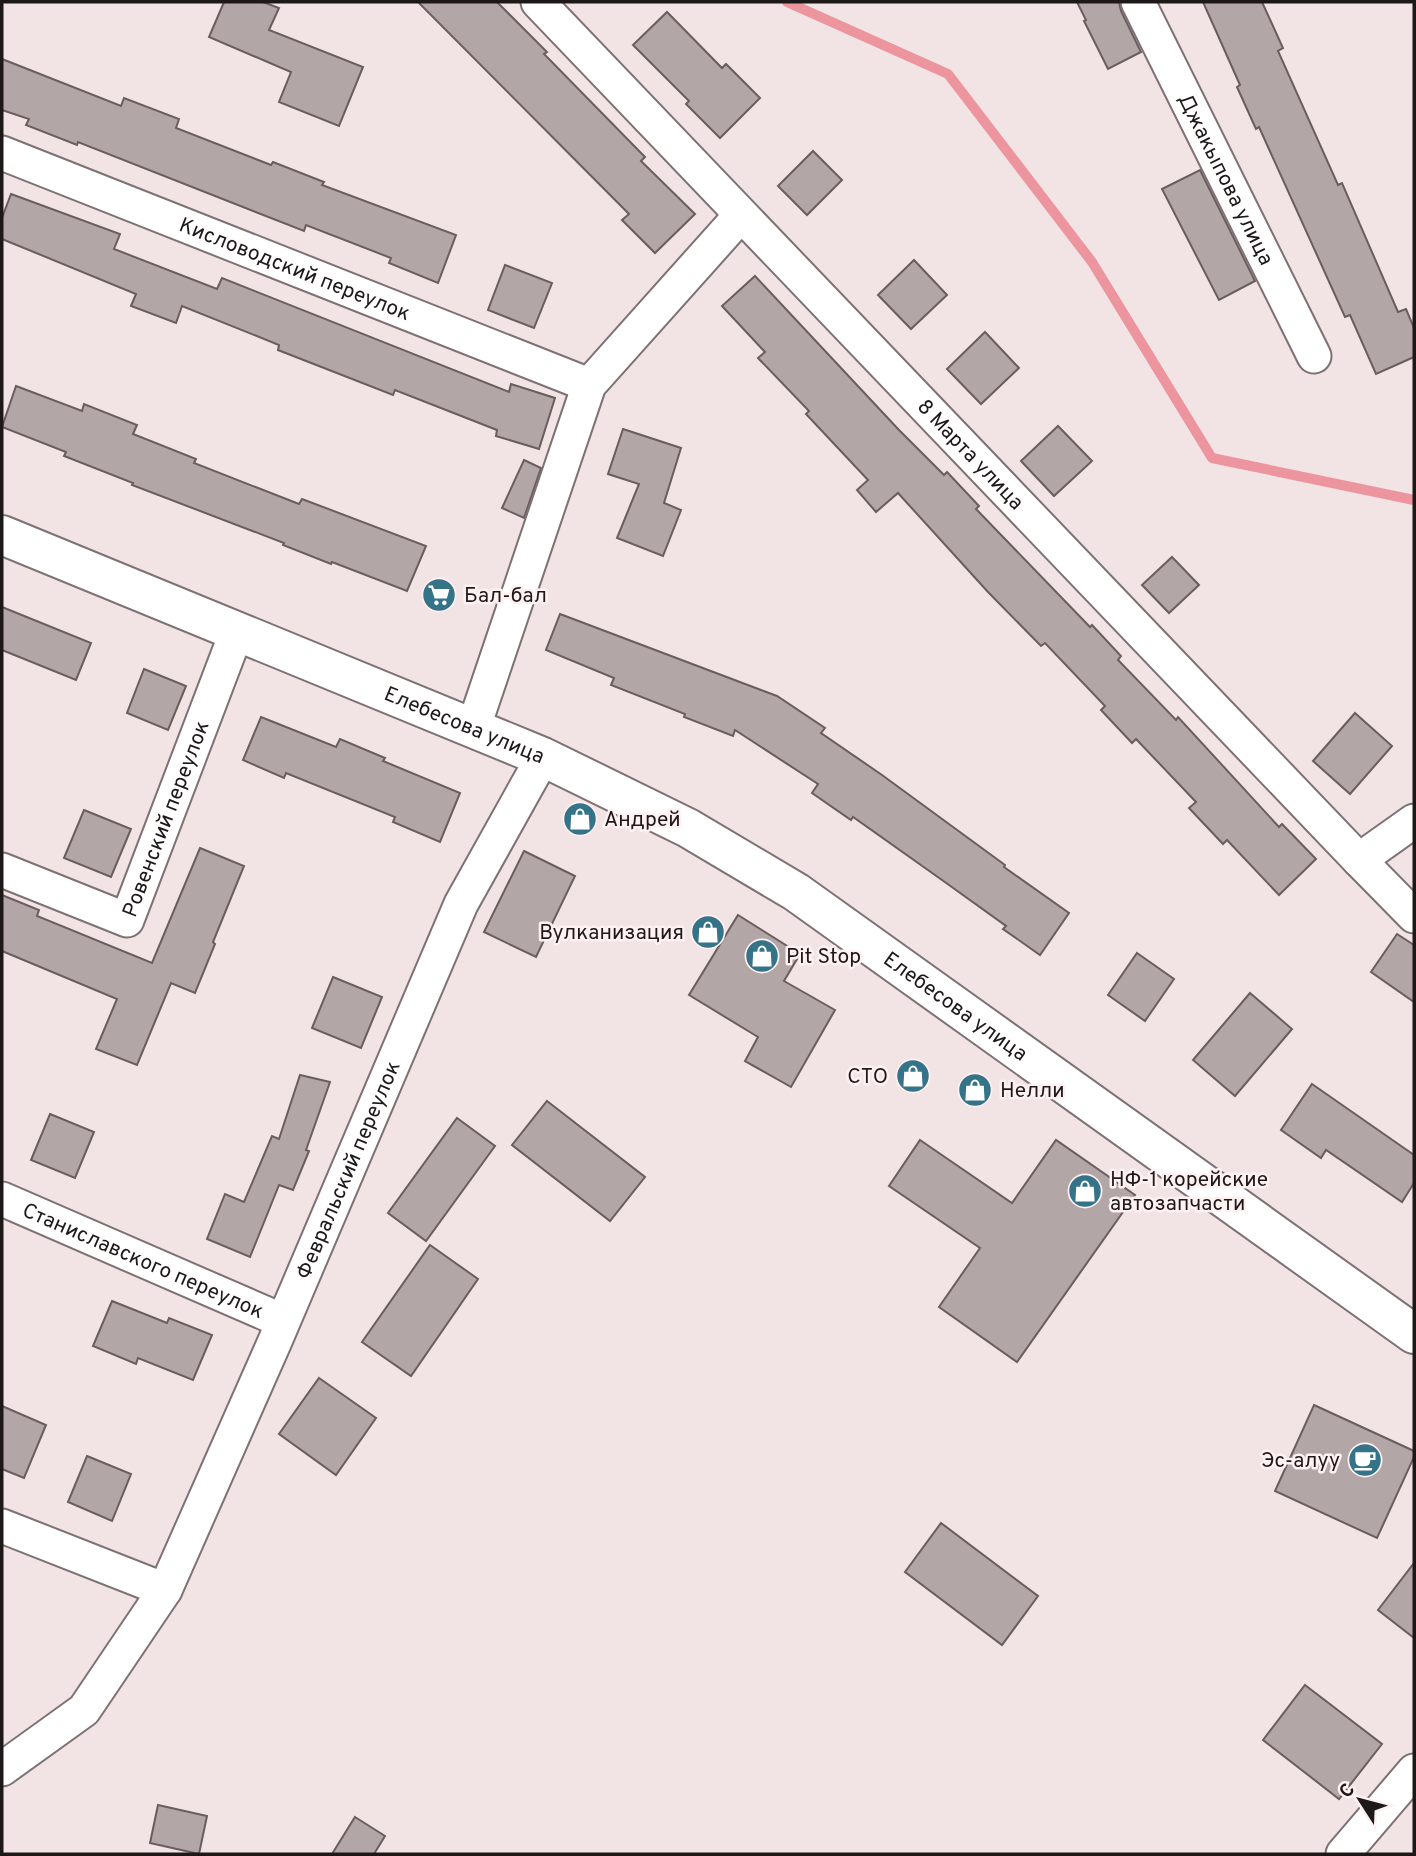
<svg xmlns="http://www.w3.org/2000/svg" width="1416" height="1856" font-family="Overpass,sans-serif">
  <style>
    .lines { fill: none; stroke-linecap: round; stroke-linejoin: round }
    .stream { stroke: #ed959e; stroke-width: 10 }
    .building { fill: #b3a6a7; stroke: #695d5e; stroke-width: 2 }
    .street-casing { stroke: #7d7172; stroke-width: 37 }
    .primary-casing { stroke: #7d7172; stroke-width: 42 }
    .street { stroke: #fff; stroke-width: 33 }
    .primary { stroke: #fff; stroke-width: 38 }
    .labels { text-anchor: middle; stroke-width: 5; stroke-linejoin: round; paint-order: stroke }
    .street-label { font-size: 21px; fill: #1e1919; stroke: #fff1f2 }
    .poi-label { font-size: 21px; fill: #1e1919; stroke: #fff1f2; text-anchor: start }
  </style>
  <rect width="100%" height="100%" fill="#f2e4e4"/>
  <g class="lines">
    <path class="stream" d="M 787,2 L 948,74 L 1092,262 L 1212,458 L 1414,500"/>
  </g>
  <g class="building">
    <path d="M 224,2 L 263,2 L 279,8 L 269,30 L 363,67 L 339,126 L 279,102 L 291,72 L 209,37 Z"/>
    <path d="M 418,2 L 497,2 L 547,52 L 544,54 L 645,157 L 641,161 L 695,214 L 655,253 L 622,220 L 629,214 Z"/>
    <path d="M 1077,2 L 1119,2 L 1121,11 L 1141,52 L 1108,69 L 1084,21 L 1086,20 Z"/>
    <path d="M 1203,2 L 1262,2 L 1283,48 L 1278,51 L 1338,185 L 1342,183 L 1398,312 L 1406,309 L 1414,328 L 1414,357 L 1376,374 L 1350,315 L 1345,317 L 1259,127 L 1256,129 L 1237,87 L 1240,85 Z"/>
    <path d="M 667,12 L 722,68 L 726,64 L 760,98 L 720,138 L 686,104 L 689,101 L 633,45 Z"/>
    <path d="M 2,59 L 121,106 L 124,98 L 179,119 L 176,128 L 271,165 L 273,162 L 324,182 L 322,185 L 456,235 L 438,283 L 389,263 L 391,258 L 306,225 L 304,231 L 78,142 L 77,145 L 26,125 L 29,119 L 2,110 Z"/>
    <path d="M 813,151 L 842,180 L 807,215 L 778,186 Z"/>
    <path d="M 1200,170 L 1255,281 L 1219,300 L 1162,189 Z"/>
    <path d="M 11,194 L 120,234 L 114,249 L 217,289 L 222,278 L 509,392 L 511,384 L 555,398 L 539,449 L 496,436 L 497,430 L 395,390 L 393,395 L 278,350 L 279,345 L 182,306 L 176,323 L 131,306 L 136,294 L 2,239 L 2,218 Z"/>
    <path d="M 914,260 L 947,295 L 911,329 L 878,295 Z"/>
    <path d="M 505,265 L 552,283 L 534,328 L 488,310 Z"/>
    <path d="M 755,276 L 899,430 L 944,475 L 947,472 L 979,506 L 976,509 L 1090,627 L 1092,625 L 1121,656 L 1118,660 L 1176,720 L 1178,717 L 1279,827 L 1282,824 L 1316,859 L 1279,895 L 1227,840 L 1223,844 L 1189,808 L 1196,802 L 1136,739 L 1132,743 L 1101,710 L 1105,706 L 1045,643 L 1041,646 L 988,592 L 898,493 L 876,512 L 857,490 L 868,480 L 806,414 L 809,411 L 758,358 L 765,352 L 722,306 Z"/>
    <path d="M 985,332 L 1019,368 L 981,404 L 947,369 Z"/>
    <path d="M 16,386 L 82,411 L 84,404 L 137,425 L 133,434 L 196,459 L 194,463 L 299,504 L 302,499 L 426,546 L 407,591 L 332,562 L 331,564 L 283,545 L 284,543 L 132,485 L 133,483 L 64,456 L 66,452 L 2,427 Z"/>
    <path d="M 1058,426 L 1092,461 L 1054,496 L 1021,461 Z"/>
    <path d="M 623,429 L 681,448 L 664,503 L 681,510 L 663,556 L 617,538 L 639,484 L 608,474 Z"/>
    <path d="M 524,460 L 541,468 L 524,518 L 502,508 Z"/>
    <path d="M 1172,557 L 1199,585 L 1169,613 L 1142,585 Z"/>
    <path d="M 2,607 L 91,643 L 76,680 L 2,650 Z"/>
    <path d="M 560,614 L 777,696 L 825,728 L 821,733 L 882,775 L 1005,865 L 1004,867 L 1069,913 L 1040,955 L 1003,929 L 1006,926 L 942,880 L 853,817 L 851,820 L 812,793 L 818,784 L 735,730 L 733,736 L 684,717 L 685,714 L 611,685 L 614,678 L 546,650 Z"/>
    <path d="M 144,669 L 186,686 L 168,730 L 127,713 Z"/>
    <path d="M 1355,713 L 1392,746 L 1350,794 L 1313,761 Z"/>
    <path d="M 261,717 L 336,747 L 340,739 L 385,758 L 383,761 L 460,793 L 440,842 L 393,822 L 395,817 L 286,773 L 284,778 L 243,760 Z"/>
    <path d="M 84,810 L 131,829 L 111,877 L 64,858 Z"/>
    <path d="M 200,848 L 244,866 L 213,942 L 215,944 L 195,993 L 171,983 L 137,1065 L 96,1049 L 117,999 L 2,951 L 2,895 L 39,910 L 37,916 L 152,963 Z"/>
    <path d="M 524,851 L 575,876 L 536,957 L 484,932 Z"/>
    <path d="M 738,915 L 800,954 L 784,981 L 835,1010 L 791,1087 L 745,1061 L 758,1037 L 689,995 Z"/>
    <path d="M 1397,934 L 1414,945 L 1414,1002 L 1371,972 Z"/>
    <path d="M 1137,953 L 1174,979 L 1145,1021 L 1108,995 Z"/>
    <path d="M 333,977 L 382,997 L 361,1048 L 312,1028 Z"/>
    <path d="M 1250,993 L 1292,1029 L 1235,1096 L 1193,1060 Z"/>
    <path d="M 300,1075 L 330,1082 L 306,1150 L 309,1151 L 293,1190 L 279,1185 L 250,1257 L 207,1239 L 225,1194 L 244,1202 L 272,1136 L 279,1139 Z"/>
    <path d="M 1312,1084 L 1414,1155 L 1414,1183 L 1402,1202 L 1326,1150 L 1321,1158 L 1281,1130 Z"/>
    <path d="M 547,1101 L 645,1177 L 610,1221 L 512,1145 Z"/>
    <path d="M 50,1114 L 94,1132 L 75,1178 L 31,1160 Z"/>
    <path d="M 457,1118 L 495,1146 L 426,1241 L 388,1213 Z"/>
    <path d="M 920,1140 L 1012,1203 L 1056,1140 L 1135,1195 L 1017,1362 L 939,1307 L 980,1248 L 889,1186 Z"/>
    <path d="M 430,1245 L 478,1279 L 411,1376 L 362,1342 Z"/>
    <path d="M 112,1301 L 167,1323 L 169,1318 L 212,1335 L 193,1380 L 138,1358 L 136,1364 L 93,1346 Z"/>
    <path d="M 319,1378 L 376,1418 L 336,1475 L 279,1434 Z"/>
    <path d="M 1314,1405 L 1414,1451 L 1414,1457 L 1377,1538 L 1275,1491 Z"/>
    <path d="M 2,1406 L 46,1425 L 24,1478 L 2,1469 Z"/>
    <path d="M 87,1456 L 131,1474 L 112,1521 L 68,1502 Z"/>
    <path d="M 941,1523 L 1038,1596 L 1002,1645 L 905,1572 Z"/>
    <path d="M 1414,1563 L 1414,1638 L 1378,1610 Z"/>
    <path d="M 1305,1685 L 1382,1744 L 1339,1799 L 1263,1740 Z"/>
    <path d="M 158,1805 L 207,1816 L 199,1854 L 150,1843 Z"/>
    <path d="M 355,1817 L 385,1836 L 374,1854 L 332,1854 Z"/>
  </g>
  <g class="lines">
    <g class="street-casing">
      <g id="street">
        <path id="s1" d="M 538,2 L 1359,860 L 1414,821"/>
        <path id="s2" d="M 1138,2 L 1314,356"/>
        <path id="s3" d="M 2,153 L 589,385"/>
        <path d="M 473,729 L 589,385 L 741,215"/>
        <path d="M 1359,860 L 1414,916"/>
        <path id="s4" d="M 2,870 L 127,920 L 237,631"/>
        <path id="s5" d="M 2,1199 L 283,1321"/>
        <path d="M 2,1526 L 165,1590"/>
        <path id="s6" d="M 2,1769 L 84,1710 L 165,1590 L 275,1341 L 461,904 L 543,757"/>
        <path d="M 1343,1854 L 1414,1771"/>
      </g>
    </g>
    <g class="primary-casing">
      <g id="primary">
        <path id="s7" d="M 2,535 L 543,757 L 688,828 L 796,892 L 1414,1334"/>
      </g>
    </g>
    <use href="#street" class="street"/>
    <use href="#primary" class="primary"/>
  </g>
  <defs>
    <g id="supermarket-disc" transform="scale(1.75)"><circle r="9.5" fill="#347388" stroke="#fff1f2"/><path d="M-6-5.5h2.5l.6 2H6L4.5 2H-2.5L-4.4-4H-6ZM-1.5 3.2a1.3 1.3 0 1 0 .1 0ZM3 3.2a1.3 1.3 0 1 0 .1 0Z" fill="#fff"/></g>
    <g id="shop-disc" transform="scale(1.75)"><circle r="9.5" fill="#347388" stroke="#fff1f2"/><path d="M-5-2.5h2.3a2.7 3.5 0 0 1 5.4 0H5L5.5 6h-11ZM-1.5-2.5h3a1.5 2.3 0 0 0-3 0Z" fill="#fff"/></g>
    <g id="cafe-disc" transform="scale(1.75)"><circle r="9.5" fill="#347388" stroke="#fff1f2"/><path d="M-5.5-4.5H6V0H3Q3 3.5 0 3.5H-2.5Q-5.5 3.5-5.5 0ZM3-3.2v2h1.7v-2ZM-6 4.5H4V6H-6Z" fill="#fff"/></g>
  </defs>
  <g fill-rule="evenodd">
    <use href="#supermarket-disc" x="439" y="595"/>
    <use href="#shop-disc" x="580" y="819"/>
    <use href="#shop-disc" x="708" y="932"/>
    <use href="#shop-disc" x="762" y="956"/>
    <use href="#shop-disc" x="913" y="1076"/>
    <use href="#shop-disc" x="975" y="1090"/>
    <use href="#shop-disc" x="1085" y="1191"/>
    <use href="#cafe-disc" x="1365" y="1460"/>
  </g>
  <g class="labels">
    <g class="street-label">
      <text dy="7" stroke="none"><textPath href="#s2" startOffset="198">Джакыпова улица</textPath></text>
      <text dy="7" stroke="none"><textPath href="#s3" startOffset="315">Кисловодский переулок</textPath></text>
      <text dy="7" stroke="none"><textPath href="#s1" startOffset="626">8 Марта улица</textPath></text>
      <text dy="7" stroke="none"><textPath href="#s7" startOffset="500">Елебесова улица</textPath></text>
      <text dy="7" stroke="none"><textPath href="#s4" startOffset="243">Ровенский переулок</textPath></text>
      <text dy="7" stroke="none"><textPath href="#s7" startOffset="1068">Елебесова улица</textPath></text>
      <text dy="7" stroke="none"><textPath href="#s6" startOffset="704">Февральский переулок</textPath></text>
      <text dy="7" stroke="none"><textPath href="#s5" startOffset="154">Станиславского переулок</textPath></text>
    </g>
    <g class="poi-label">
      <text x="464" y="602">Бал-бал</text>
      <text x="604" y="826">Андрей</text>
      <text x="684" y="939" text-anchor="end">Вулканизация</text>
      <text x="786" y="963">Pit Stop</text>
      <text x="888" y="1083" text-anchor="end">СТО</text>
      <text x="1000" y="1097">Нелли</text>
      <text x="1110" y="1186">НФ-1 корейские<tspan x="1110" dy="24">автозапчасти</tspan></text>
      <text x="1340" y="1467" text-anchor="end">Эс-алуу</text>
    </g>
  </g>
  <rect width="1416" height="1856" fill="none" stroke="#1e1919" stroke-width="7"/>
  <g transform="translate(1360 1800) rotate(306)" stroke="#fff1f2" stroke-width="5" paint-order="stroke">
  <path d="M0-5L12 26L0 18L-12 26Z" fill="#1e1919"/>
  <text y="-10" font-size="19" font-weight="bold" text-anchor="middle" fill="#1e1919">С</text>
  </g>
</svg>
